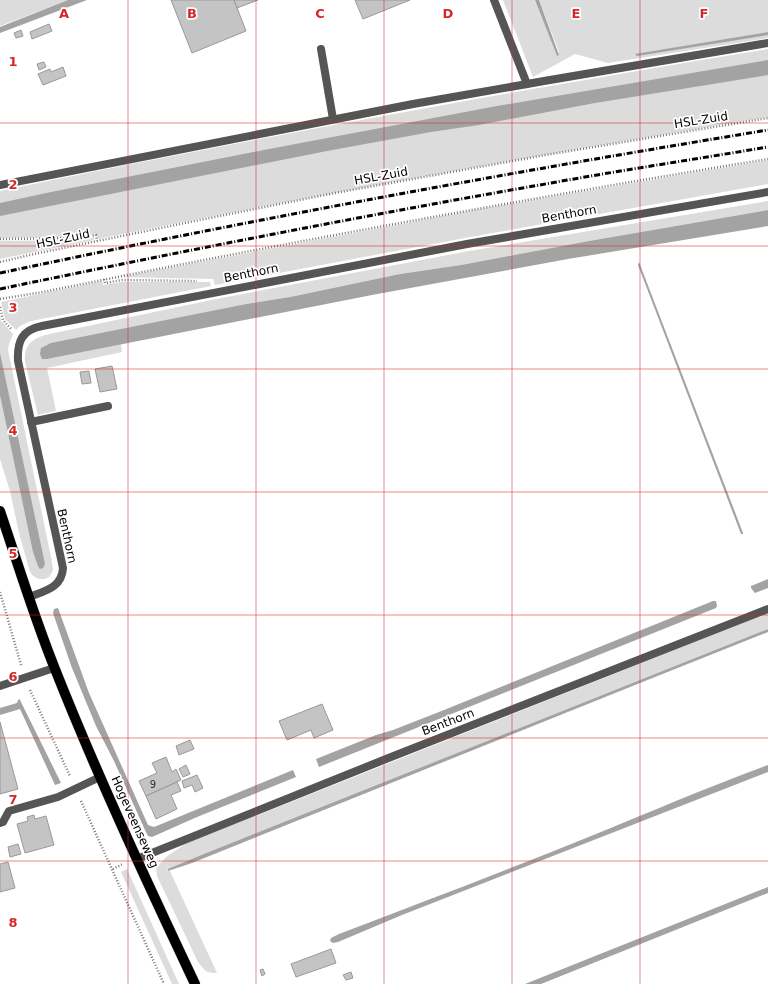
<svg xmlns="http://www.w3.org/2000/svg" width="768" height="984" font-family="'DejaVu Sans',sans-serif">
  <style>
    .green { fill: #dcdcdc }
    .water { fill: #a3a3a3 }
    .building { fill: #c4c4c4; stroke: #999 }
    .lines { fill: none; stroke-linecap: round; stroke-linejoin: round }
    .primary-casing { stroke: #dbdbdb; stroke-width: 11 }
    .path { stroke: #777; stroke-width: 2.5; stroke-dasharray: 1 2; stroke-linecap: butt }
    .lane { stroke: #555; stroke-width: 8 }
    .street { stroke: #555; stroke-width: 8 }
    .primary { stroke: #000; stroke-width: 10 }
    .rail { stroke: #000; stroke-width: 3; stroke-dasharray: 6 2 1 2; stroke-linecap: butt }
    .grid { fill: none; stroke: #d62828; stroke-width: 1; stroke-opacity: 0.55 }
    .labels { text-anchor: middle; stroke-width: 3.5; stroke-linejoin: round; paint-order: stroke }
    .number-label { font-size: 10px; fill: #313131 }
    .street-label { font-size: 12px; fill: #000; stroke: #fff }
    .grid-label { font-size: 13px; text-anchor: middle; font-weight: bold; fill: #d62828; stroke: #fff; stroke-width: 3.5; stroke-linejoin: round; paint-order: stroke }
  </style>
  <rect width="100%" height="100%" fill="#fff"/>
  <g class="green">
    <path d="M 0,0 L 68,0 L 0,26 Z"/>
    <path d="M 503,0 L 535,0 L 557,56 L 559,52 L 539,0 L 768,0 L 768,38 L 608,63 L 575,54 L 533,77 Z"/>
    <path d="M 768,49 L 768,117 C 544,154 321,194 98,239 L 97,234 L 81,237 L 0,238 L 0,191 C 255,138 511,91 768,49 Z"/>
    <path d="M 768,160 L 768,184 L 465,238 L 215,285 L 213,279 L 121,277 L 480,209 Z"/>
    <path d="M 768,201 L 768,210 L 589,241 L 461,265 L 400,274 L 290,297 L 246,304 L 46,345 L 47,359 L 121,344 L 122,352 L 47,368 L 56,411 L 38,415 L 25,362 C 24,346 30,340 45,335 L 216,299 L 469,251 Z"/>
    <path d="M 94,237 L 94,240 L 0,259 L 0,241 L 81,240 Z"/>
    <path d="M 102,281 L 103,285 L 122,282 L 210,282 L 211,286 L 31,321 L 20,326 L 16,330 L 5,319 L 1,302 Z"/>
    <path d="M 0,315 L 1,321 L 13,334 L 9,344 L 8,350 L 52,562 C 52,565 54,570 52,572 C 48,583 35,580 30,572 L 19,533 L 10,491 L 0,459 Z"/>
    <path d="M 768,613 L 768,629 L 167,870 L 168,871 L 170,871 L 217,973 C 206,973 205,971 198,962 L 157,876 L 156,868 L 166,857 L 185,844 Z"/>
    <path d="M 127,869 L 179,984 L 172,984 L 121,872 Z"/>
  </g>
  <g class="water">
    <path d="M 68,0 L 87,0 L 0,33 L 0,27 Z"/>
    <path d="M 535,0 L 539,0 L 559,55 L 557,56 Z"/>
    <path d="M 768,32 L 768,35 L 637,56 L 635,54 Z"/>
    <path d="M 768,60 L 768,75 L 595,103 L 479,125 L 431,132 L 327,151 L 0,216 L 0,203 L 51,192 L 269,149 L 497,106 Z"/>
    <path d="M 768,210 L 768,226 L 568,259 L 372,295 L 47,359 L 42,359 L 40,354 L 41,348 L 51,343 L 246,304 L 290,297 L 400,274 L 461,265 L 589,241 Z"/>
    <path d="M 639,262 L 743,533 L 743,534 L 741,534 L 638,265 Z"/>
    <path d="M 0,353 L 45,564 L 43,568 L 40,569 L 38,566 L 33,552 L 0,395 Z"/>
    <path d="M 768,579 L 768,588 L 755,593 L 751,588 L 751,586 Z"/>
    <path d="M 713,601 L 716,601 L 717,606 L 716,608 L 319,767 L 316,759 L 376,735 L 393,730 L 444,710 Z"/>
    <path d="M 58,608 L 89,693 L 148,825 L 154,827 L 293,770 L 296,777 L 197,817 L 152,837 L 148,836 L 145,830 L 114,761 L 96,726 L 72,668 L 53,613 L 54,609 Z"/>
    <path d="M 768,629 L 768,632 L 650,679 L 192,863 L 168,871 L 168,869 L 204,854 Z"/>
    <path d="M 20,699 L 20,700 L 61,783 L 55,785 L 20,709 L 0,715 L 0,708 L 17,703 L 18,700 Z"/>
    <path d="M 768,765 L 768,772 L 402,915 L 338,942 L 333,943 L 330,941 L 331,938 L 339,934 C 423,902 507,870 591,836 C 650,812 708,787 768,765 Z"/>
    <path d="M 768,887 L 768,893 L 541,984 L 525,984 Z"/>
  </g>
  <g class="building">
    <path d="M 171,0 L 234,0 L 246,31 L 192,53 Z"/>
    <path d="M 234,0 L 258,0 L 237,8 Z"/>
    <path d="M 355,0 L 410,0 L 363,19 Z"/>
    <path d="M 49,24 L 52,31 L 32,39 L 30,32 Z"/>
    <path d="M 21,30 L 23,36 L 16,38 L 14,33 Z"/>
    <path d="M 44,62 L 46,67 L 39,70 L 37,64 Z"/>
    <path d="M 63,67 L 66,76 L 43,85 L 38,74 L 50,69 L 51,72 Z"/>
    <path d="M 112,366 L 117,389 L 100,392 L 95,369 Z"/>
    <path d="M 89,371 L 91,383 L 82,384 L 80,372 Z"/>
    <path d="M 322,704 L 333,730 L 314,738 L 311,730 L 287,740 L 279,721 Z"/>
    <path d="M 0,722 L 18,789 L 0,794 Z"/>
    <path d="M 190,740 L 194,749 L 179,755 L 176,746 Z"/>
    <path d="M 166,757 L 172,772 L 176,769 L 181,780 L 146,796 L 139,781 L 157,773 L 152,763 Z"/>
    <path d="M 186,765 L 190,774 L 183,777 L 179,769 Z"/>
    <path d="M 197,775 L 203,788 L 195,792 L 192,785 L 184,788 L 182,781 Z"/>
    <path d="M 177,782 L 181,791 L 171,795 L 177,809 L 156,819 L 146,796 Z"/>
    <path d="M 34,815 L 35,819 L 46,816 L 54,845 L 25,853 L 17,824 L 28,821 L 27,817 Z"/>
    <path d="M 18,844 L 21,854 L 10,857 L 8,847 Z"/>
    <path d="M 8,862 L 15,888 L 0,892 L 0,864 Z"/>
    <path d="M 331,949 L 336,963 L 296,977 L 291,964 Z"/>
    <path d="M 263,969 L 265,974 L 262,976 L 260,970 Z"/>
    <path d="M 351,972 L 353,978 L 346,980 L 343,975 Z"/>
  </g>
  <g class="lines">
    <g class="primary-casing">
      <path id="primary" d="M 0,511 C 18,564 34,617 55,669 C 97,775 146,880 195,984"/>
    </g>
    <g class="path">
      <path d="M 0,239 L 81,238 L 96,235 L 97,241"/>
      <path d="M 0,262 L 34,254 L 190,222 L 335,193 L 546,155 L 768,118"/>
      <path d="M 104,279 L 105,283 L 122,280 L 197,281"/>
      <path d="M 0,299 L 43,292 C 284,243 525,199 768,159"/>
      <path d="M 0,307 L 3,320 L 12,330"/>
      <path d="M 0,592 L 21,665"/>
      <path d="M 30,690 L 70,776"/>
      <path d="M 81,801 L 164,984"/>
      <path d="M 113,869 L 123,864"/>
    </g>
    <g class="lane">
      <path d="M 494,0 L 527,84"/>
      <path d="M 321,49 L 333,119"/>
      <path d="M 0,185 L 413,104 L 544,81 L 768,43"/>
      <path d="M 31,422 L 108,406"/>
      <path d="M 29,597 C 44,591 62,588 63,568 L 18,361 C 17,341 22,330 42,326 L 467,244 L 768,192"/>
      <path d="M 0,686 L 54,668"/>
      <path d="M 0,823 L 3,822 L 9,811 L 58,797 L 100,777"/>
    </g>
    <path class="street" d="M 137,859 L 391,757 L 768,609"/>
    <use href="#primary" class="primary"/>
    <g class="rail">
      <path d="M 0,273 C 255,219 511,172 768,130"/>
      <path d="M 0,289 C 183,251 367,215 551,183 C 623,170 696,159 768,147"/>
    </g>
  </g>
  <path class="grid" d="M 128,0 L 128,984M 256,0 L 256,984M 384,0 L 384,984M 512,0 L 512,984M 640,0 L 640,984M 0,123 L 768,123M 0,246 L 768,246M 0,369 L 768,369M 0,492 L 768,492M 0,615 L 768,615M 0,738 L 768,738M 0,861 L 768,861"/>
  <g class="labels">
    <g class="number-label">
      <text x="153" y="788">9</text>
    </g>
    <g class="street-label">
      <text transform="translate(701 120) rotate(-9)" y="4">HSL-Zuid</text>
      <text transform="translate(381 176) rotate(-10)" y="4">HSL-Zuid</text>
      <text transform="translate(569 214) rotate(-10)" y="4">Benthorn</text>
      <text transform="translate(63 239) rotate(-12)" y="4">HSL-Zuid</text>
      <text transform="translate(251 273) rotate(-11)" y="4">Benthorn</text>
      <text transform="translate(67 536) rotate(78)" y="4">Benthorn</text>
      <text transform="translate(448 722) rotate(-21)" y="4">Benthorn</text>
      <text transform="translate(135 822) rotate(66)" y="4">Hogeveenseweg</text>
    </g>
  </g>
  <g class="grid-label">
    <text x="64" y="18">A</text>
    <text x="192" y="18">B</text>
    <text x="320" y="18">C</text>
    <text x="448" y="18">D</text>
    <text x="576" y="18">E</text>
    <text x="704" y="18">F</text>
    <text x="13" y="66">1</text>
    <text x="13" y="189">2</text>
    <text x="13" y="312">3</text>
    <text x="13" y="435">4</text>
    <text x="13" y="558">5</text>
    <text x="13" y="681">6</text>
    <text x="13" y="804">7</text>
    <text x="13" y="927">8</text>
  </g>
</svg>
